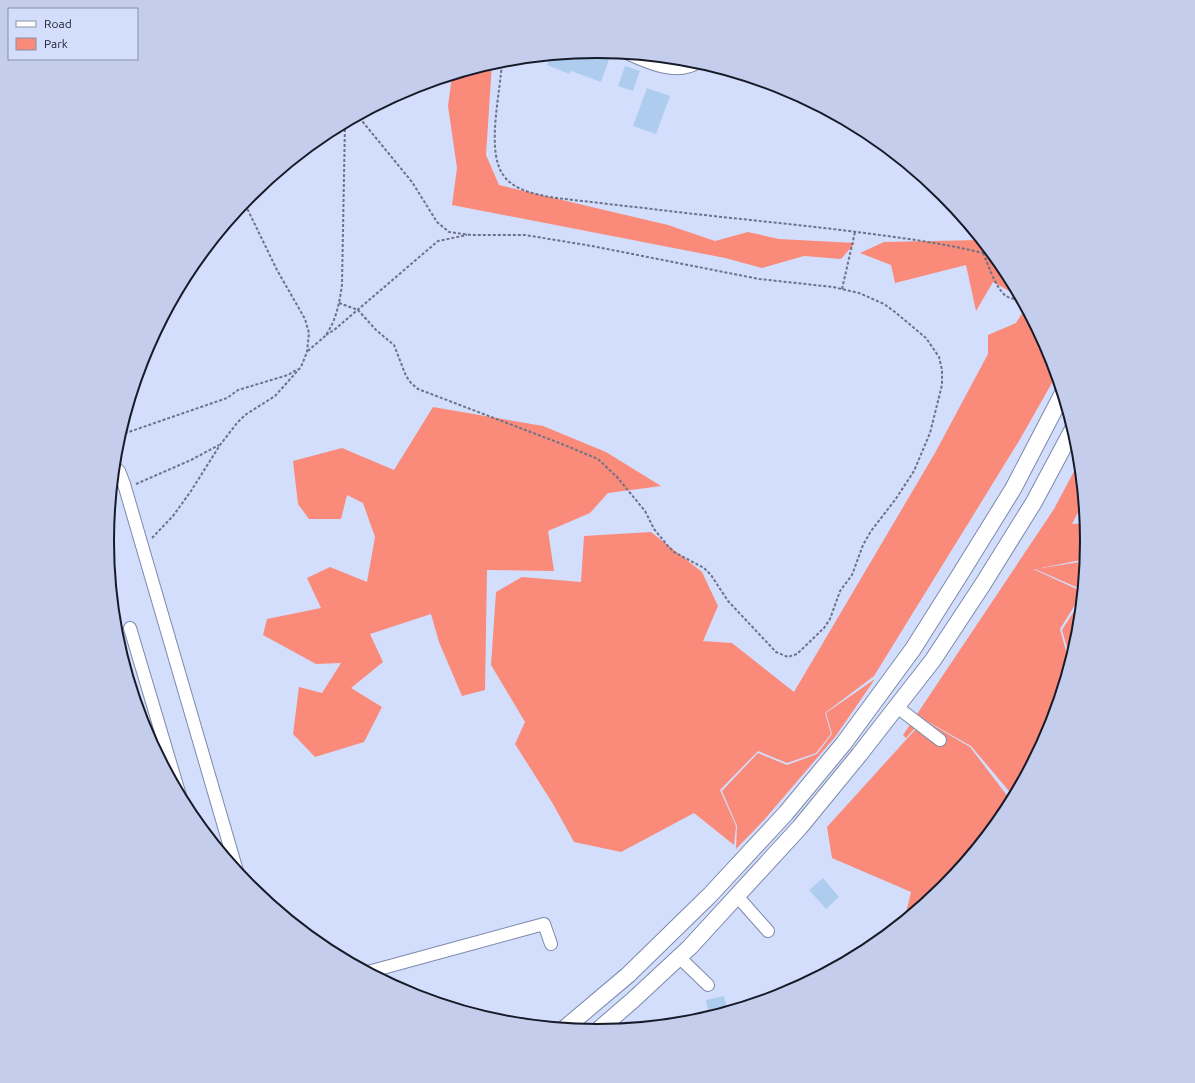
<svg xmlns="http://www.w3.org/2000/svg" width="1195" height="1083" font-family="Ubuntu,sans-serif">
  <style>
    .green { fill: #fa8a79 }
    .building { fill: #aecdee }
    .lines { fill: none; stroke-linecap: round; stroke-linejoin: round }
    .minor-casing { stroke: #7d89ac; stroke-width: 14 }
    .major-casing { stroke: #7d89ac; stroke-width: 18 }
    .path { stroke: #6c7389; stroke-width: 2; stroke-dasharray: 3 2; stroke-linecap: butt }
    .minor { stroke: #fff; stroke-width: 12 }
    .major { stroke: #fff; stroke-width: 16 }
    .rim { fill: none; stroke: #171b29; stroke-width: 2 }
  </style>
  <rect width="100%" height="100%" fill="#d3defd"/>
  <g class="green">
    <path d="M 492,63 L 486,155 L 499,185 L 668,225 L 715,241 L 748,232 L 779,239 L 855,243 L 841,259 L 804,256 L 762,268 L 725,258 L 452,205 L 457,168 L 448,106 L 452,76 Z"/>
    <path d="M 981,240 L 1005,269 L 1020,297 L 993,282 L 976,311 L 966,265 L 895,283 L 891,265 L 860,253 L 884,242 Z"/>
    <path d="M 1026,307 L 1051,354 L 1057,374 L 1019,441 L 874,676 L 825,713 L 831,734 L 816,753 L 787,763 L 758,751 L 720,790 L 736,826 L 734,845 L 694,813 L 621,852 L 574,842 L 553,804 L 515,744 L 525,722 L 491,665 L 496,592 L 522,577 L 581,582 L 584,536 L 651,532 L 702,572 L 718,606 L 703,641 L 732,643 L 794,692 L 935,453 L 988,354 L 988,335 L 1016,323 Z"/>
    <path d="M 433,407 L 543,426 L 606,452 L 661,486 L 608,493 L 590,513 L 548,531 L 554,571 L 487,570 L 485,690 L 462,696 L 439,642 L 431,614 L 370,634 L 383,662 L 351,688 L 382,707 L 364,742 L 315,757 L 293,734 L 299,687 L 322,693 L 341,663 L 316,664 L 263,635 L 267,619 L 321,608 L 307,578 L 330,567 L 367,582 L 375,537 L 363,503 L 347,495 L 341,519 L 309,519 L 298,504 L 293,461 L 342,448 L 394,470 Z"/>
    <path d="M 1080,460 L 1084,501 L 1072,524 L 1086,523 L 1088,542 L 1086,559 L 1036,569 L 1086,561 L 1083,590 L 1035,569 L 1033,569 L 1083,592 L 1060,629 L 1070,666 L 1051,729 L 1014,797 L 971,746 L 923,719 L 906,738 L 903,735 L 1054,509 Z"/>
    <path d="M 1082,599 L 1079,637 L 1071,662 L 1062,630 Z"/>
    <path d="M 875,679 L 835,737 L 764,820 L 736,849 L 737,826 L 722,791 L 758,753 L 787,765 L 817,754 L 832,734 L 826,713 Z"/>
    <path d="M 924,720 L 970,747 L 1012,802 L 1005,814 L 944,888 L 904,921 L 911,892 L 832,858 L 827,827 Z"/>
  </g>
  <g class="building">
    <path d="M 588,52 L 609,59 L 601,82 L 571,71 L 569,74 L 547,65 L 551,56 Z"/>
    <path d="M 625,66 L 640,71 L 633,91 L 618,86 Z"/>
    <path d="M 647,88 L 670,96 L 656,134 L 633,126 Z"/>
    <path d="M 823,878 L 839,897 L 826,909 L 809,890 Z"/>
    <path d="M 724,996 L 728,1012 L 709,1017 L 706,1000 Z"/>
  </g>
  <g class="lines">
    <g class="minor-casing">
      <g id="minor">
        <path d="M 629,54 C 649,63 678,76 698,62"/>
        <path d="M 114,468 L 119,471 L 124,484 L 237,871"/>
        <path d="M 130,628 L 181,799"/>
        <path d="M 897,707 L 940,740"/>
        <path d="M 737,896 L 768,931"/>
        <path d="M 679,957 L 708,985"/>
        <path d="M 368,972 L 544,924 L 551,944"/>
      </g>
    </g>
    <g class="major-casing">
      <g id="major">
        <path d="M 564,1029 L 628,975 L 710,895 L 786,813 L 844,743 L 913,649 L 961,573 L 1013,489 L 1063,393"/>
        <path d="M 596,1032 L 633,1000 L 690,947 L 800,827 L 859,755 L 933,660 L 983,584 L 1034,502 L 1073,429"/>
      </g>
    </g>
    <g class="path">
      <path d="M 502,60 C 501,91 485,152 504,176 C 511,186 524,191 536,194 C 551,198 566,199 582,201 C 602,203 623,206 644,208 C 715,217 786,223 857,232 C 903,238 950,244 995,256"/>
      <path d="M 983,253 C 988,264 996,289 1006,296 C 1011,299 1016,299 1022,299"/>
      <path d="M 842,289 L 855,232"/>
      <path d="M 339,303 L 358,310 L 376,330 L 394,345 L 406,376 L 411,383 L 418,389 L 562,444 L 598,459 L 617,477 L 645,511 L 654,529 L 668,546 L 674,552 L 704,568 L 711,575 L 728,601 L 776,652 L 788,657 L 797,654 L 824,628 L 830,619 L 840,591 L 852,575 L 863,545 L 871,531 L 895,500 L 914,471 L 930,433 L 942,385 L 942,370 L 939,357 L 926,338 L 895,312 L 884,304 L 859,293 L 833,287 L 759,279 L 592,246 L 525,235 L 471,235 L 449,232 L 437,222 L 412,182 L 358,116"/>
      <path d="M 326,335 L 334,330 L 438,241 L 467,235"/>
      <path d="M 308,351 C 313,346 320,341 325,336 C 336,322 340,301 342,284 L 345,123"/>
      <path d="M 120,435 L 227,398 L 238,390 L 288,375 L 298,369"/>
      <path d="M 136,484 L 191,460 L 219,445"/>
      <path d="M 152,538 L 173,516 L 191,491 L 220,445 L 237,423 L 245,415 L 275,396 L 301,367 L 307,352 L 309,333 L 305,319 L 277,270 L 244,202"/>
    </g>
    <use href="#minor" class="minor"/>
    <use href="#major" class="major"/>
  </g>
  <path d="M0 0H1195V1083H0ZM114 541a483 483 0 1 1 966 0a483 483 0 1 1-966 0Z" fill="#c4ceec" fill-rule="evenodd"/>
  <path class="rim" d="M114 541a483 483 0 1 1 966 0a483 483 0 1 1-966 0Z"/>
  <rect x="8" y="8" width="130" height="52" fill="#d3defd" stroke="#8890a8"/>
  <rect x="16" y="21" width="20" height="6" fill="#ffffff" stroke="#8890a8"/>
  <text x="44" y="28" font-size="12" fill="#171b29">Road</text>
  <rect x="16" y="38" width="20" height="12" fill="#fa8a79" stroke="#8890a8"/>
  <text x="44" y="48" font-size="12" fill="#171b29">Park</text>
</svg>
